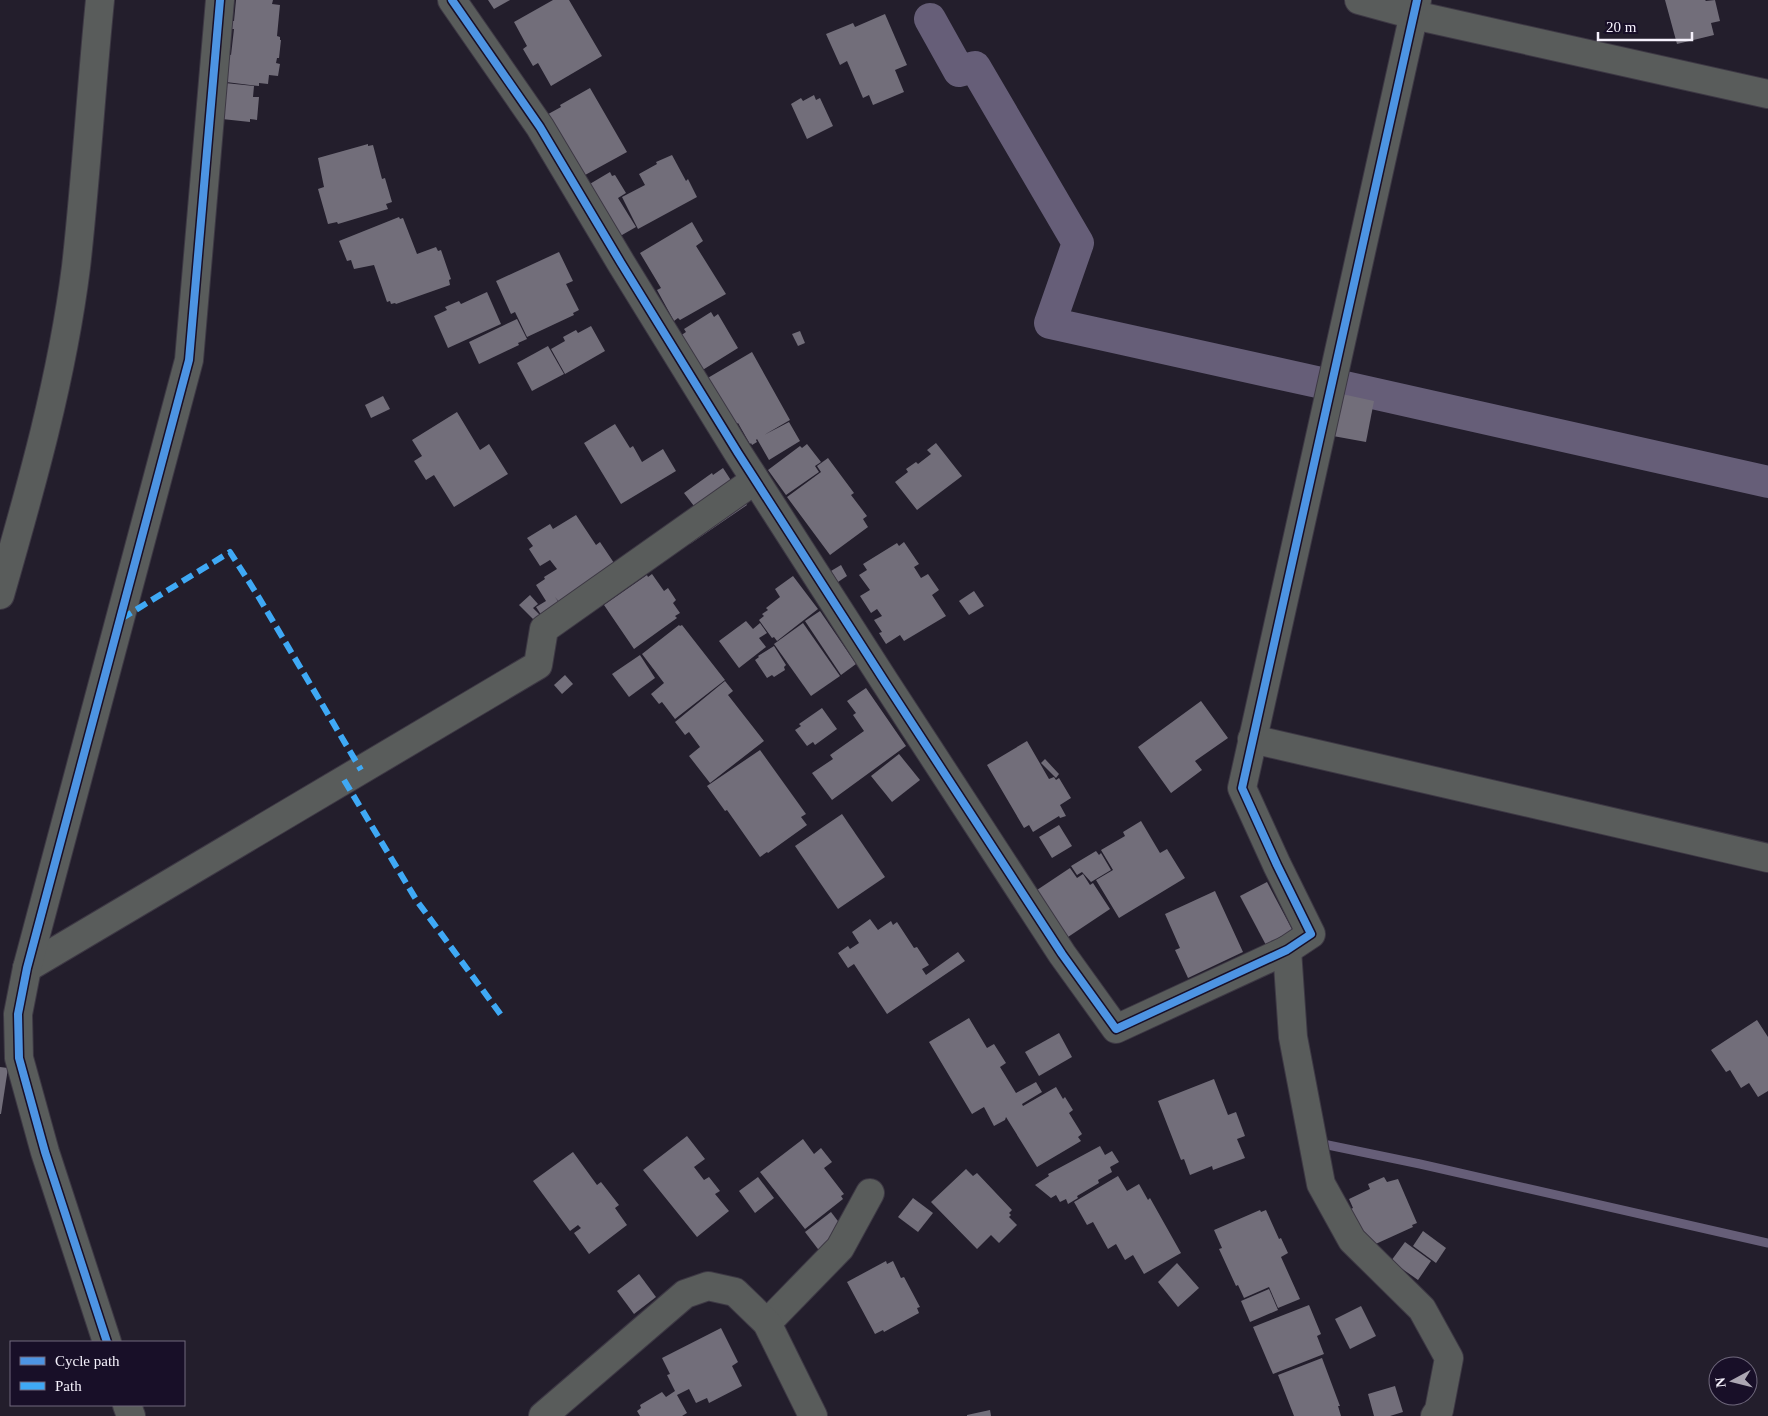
<svg xmlns="http://www.w3.org/2000/svg" width="1768" height="1416" font-family="'Times New Roman',serif">
  <style>
    .lines { fill: none; stroke-linecap: round; stroke-linejoin: round }
    .stream { stroke: #665e78; stroke-width: 9 }
    .canal { stroke: #665e78; stroke-width: 32 }
    .building { fill: #726e7a }
    .minor-casing { stroke: #3d3844; stroke-width: 30 }
    .minor { stroke: #595c5b; stroke-width: 28 }
    .quiet { stroke: #3fa9f5; stroke-width: 6; stroke-dasharray: 12 6; stroke-linecap: butt }
    .cycleway-casing { stroke: #180f28; stroke-width: 11 }
    .cycleway { stroke: #4d94e3; stroke-width: 8 }
  </style>
  <rect width="100%" height="100%" fill="#231e2c"/>
  <g class="lines">
    <path class="stream" d="M 1323,1144 L 1420,1164 L 1768,1243"/>
    <path class="canal" d="M 930,19 L 959,71 L 975,67 L 1078,243 L 1050,323 L 1317,382 L 1332,384 L 1768,482"/>
  </g>
  <g class="building">
    <path d="M 236,0 L 273,0 L 272,4 L 280,5 L 277,36 L 280,37 L 280,40 L 281,40 L 279,58 L 277,58 L 276,63 L 280,64 L 278,76 L 269,75 L 268,84 L 259,83 L 259,86 L 226,82 L 228,54 L 231,55 L 234,29 L 230,29 L 232,21 L 234,21 Z"/>
    <path d="M 488,0 L 510,0 L 494,9 Z"/>
    <path d="M 553,0 L 569,0 L 602,56 L 551,86 L 538,63 L 533,66 L 523,49 L 527,46 L 514,22 Z"/>
    <path d="M 1665,0 L 1705,0 L 1706,1 L 1715,0 L 1720,21 L 1711,23 L 1714,35 L 1677,44 Z"/>
    <path d="M 885,14 L 907,65 L 895,70 L 904,92 L 873,105 L 869,95 L 863,98 L 847,61 L 840,65 L 826,34 L 853,23 L 855,27 Z"/>
    <path d="M 225,83 L 254,86 L 253,97 L 259,97 L 257,120 L 250,119 L 250,122 L 222,119 Z"/>
    <path d="M 590,88 L 627,152 L 576,180 L 541,118 L 561,107 L 560,105 Z"/>
    <path d="M 814,95 L 816,100 L 820,98 L 833,126 L 807,139 L 791,104 L 801,98 L 803,101 Z"/>
    <path d="M 368,144 L 368,146 L 373,145 L 382,179 L 385,178 L 392,202 L 386,204 L 388,209 L 338,224 L 337,222 L 328,224 L 318,189 L 324,187 L 318,158 Z"/>
    <path d="M 672,155 L 686,181 L 688,179 L 697,197 L 638,229 L 622,197 L 645,185 L 639,174 L 657,164 L 656,162 Z"/>
    <path d="M 610,172 L 612,176 L 615,175 L 626,193 L 618,198 L 636,227 L 615,239 L 583,188 Z"/>
    <path d="M 399,217 L 400,219 L 403,218 L 417,254 L 436,247 L 438,251 L 441,250 L 451,279 L 449,280 L 450,285 L 396,304 L 395,303 L 391,304 L 390,301 L 387,302 L 374,265 L 354,269 L 351,260 L 347,261 L 339,241 Z"/>
    <path d="M 692,222 L 703,241 L 696,246 L 726,294 L 680,320 L 678,318 L 674,321 L 657,290 L 661,288 L 640,253 Z"/>
    <path d="M 559,252 L 573,281 L 566,284 L 579,310 L 573,313 L 574,315 L 527,337 L 515,312 L 511,314 L 496,281 Z"/>
    <path d="M 487,292 L 501,324 L 448,348 L 434,316 L 447,310 L 445,307 L 459,301 L 461,304 Z"/>
    <path d="M 711,312 L 714,317 L 718,314 L 738,348 L 701,371 L 680,336 L 686,332 L 684,329 Z"/>
    <path d="M 517,319 L 527,339 L 518,343 L 519,345 L 479,364 L 469,342 Z"/>
    <path d="M 591,326 L 605,351 L 565,374 L 551,349 L 565,341 L 563,337 L 576,330 L 578,333 Z"/>
    <path d="M 800,331 L 805,343 L 798,346 L 792,334 Z"/>
    <path d="M 548,346 L 564,374 L 532,391 L 517,363 Z"/>
    <path d="M 752,352 L 790,420 L 764,435 L 789,422 L 800,441 L 769,460 L 757,439 L 756,440 L 757,442 L 752,445 L 751,443 L 750,444 L 738,423 L 735,425 L 706,379 Z"/>
    <path d="M 1342,394 L 1374,401 L 1366,442 L 1333,436 Z"/>
    <path d="M 383,396 L 390,409 L 371,418 L 365,405 Z"/>
    <path d="M 457,412 L 480,450 L 489,444 L 508,474 L 454,507 L 434,475 L 426,480 L 414,461 L 422,456 L 412,440 Z"/>
    <path d="M 615,424 L 630,448 L 633,446 L 642,462 L 663,449 L 676,471 L 621,504 L 584,443 Z"/>
    <path d="M 936,443 L 962,476 L 917,510 L 895,482 L 908,472 L 906,469 L 916,462 L 918,464 L 931,454 L 927,450 Z"/>
    <path d="M 807,444 L 821,462 L 815,466 L 819,472 L 786,495 L 768,470 L 800,446 L 802,448 Z"/>
    <path d="M 828,458 L 854,493 L 851,495 L 867,516 L 863,519 L 868,527 L 830,555 L 787,497 L 821,472 L 817,466 Z"/>
    <path d="M 723,468 L 747,505 L 690,544 L 684,536 L 697,510 L 684,493 L 712,473 L 713,475 Z"/>
    <path d="M 576,515 L 596,545 L 600,542 L 616,566 L 560,603 L 555,597 L 560,604 L 549,627 L 536,607 L 546,601 L 536,585 L 545,579 L 544,577 L 557,569 L 550,560 L 540,566 L 529,549 L 533,546 L 527,538 L 550,524 L 553,529 Z"/>
    <path d="M 904,542 L 919,564 L 914,567 L 921,578 L 928,574 L 939,590 L 932,595 L 946,616 L 904,641 L 900,635 L 886,644 L 879,633 L 882,632 L 874,620 L 882,616 L 877,609 L 871,613 L 860,596 L 870,590 L 859,575 L 867,570 L 863,564 L 897,543 L 899,546 Z"/>
    <path d="M 841,565 L 847,576 L 838,582 L 831,571 Z"/>
    <path d="M 652,574 L 664,591 L 668,588 L 676,600 L 673,603 L 680,613 L 675,616 L 677,618 L 634,649 L 604,605 L 647,575 L 648,577 Z"/>
    <path d="M 793,576 L 818,609 L 777,641 L 774,637 L 772,638 L 759,620 L 764,616 L 762,614 L 768,610 L 766,608 L 780,597 L 775,589 Z"/>
    <path d="M 974,591 L 984,606 L 969,615 L 959,601 Z"/>
    <path d="M 530,595 L 538,604 L 533,608 L 544,619 L 538,624 L 519,605 Z"/>
    <path d="M 820,611 L 856,664 L 841,675 L 805,621 Z"/>
    <path d="M 746,621 L 753,629 L 760,623 L 767,633 L 759,638 L 766,647 L 739,668 L 719,641 Z"/>
    <path d="M 803,623 L 840,676 L 811,696 L 774,644 Z"/>
    <path d="M 679,625 L 680,626 L 682,625 L 725,680 L 675,719 L 662,702 L 659,704 L 651,694 L 664,683 L 642,654 Z"/>
    <path d="M 774,646 L 786,665 L 784,667 L 785,670 L 774,677 L 772,675 L 767,678 L 755,660 L 759,657 L 758,656 Z"/>
    <path d="M 640,655 L 655,678 L 629,697 L 612,674 Z"/>
    <path d="M 565,675 L 573,684 L 562,694 L 554,685 Z"/>
    <path d="M 725,681 L 733,691 L 728,695 L 764,741 L 710,783 L 689,756 L 700,747 L 689,732 L 685,735 L 675,722 Z"/>
    <path d="M 866,688 L 906,746 L 832,800 L 812,773 L 833,759 L 830,755 L 864,731 L 853,715 L 856,713 L 847,701 Z"/>
    <path d="M 1201,701 L 1228,738 L 1195,761 L 1202,770 L 1171,793 L 1138,747 Z"/>
    <path d="M 822,708 L 837,729 L 815,745 L 813,742 L 807,746 L 795,730 L 801,726 L 799,724 Z"/>
    <path d="M 1027,741 L 1049,779 L 1054,777 L 1056,780 L 1059,778 L 1071,798 L 1060,805 L 1066,816 L 1060,818 L 1059,816 L 1033,832 L 1029,825 L 1024,828 L 987,765 Z"/>
    <path d="M 760,750 L 806,814 L 801,817 L 807,825 L 768,853 L 767,852 L 760,857 L 727,810 L 725,811 L 707,786 Z"/>
    <path d="M 899,754 L 920,780 L 892,802 L 871,776 Z"/>
    <path d="M 1045,759 L 1059,774 L 1056,778 L 1041,763 Z"/>
    <path d="M 842,814 L 885,877 L 838,909 L 795,846 Z"/>
    <path d="M 1141,821 L 1160,853 L 1167,849 L 1185,878 L 1119,918 L 1096,880 L 1113,870 L 1101,850 L 1125,836 L 1123,832 Z"/>
    <path d="M 1059,825 L 1072,846 L 1052,858 L 1039,837 Z"/>
    <path d="M 1096,851 L 1099,855 L 1101,853 L 1111,870 L 1091,882 L 1082,872 L 1077,875 L 1071,866 Z"/>
    <path d="M 1070,868 L 1077,878 L 1083,874 L 1090,885 L 1093,883 L 1110,909 L 1065,939 L 1034,892 Z"/>
    <path d="M 1267,882 L 1294,933 L 1267,947 L 1240,896 Z"/>
    <path d="M 1215,891 L 1243,952 L 1188,978 L 1175,950 L 1180,948 L 1165,914 Z"/>
    <path d="M 870,919 L 878,930 L 891,921 L 893,925 L 897,922 L 914,948 L 917,947 L 929,965 L 922,969 L 926,975 L 958,952 L 965,961 L 887,1014 L 854,964 L 848,968 L 838,953 L 848,946 L 850,949 L 859,943 L 852,932 Z"/>
    <path d="M 969,1018 L 987,1048 L 994,1044 L 1006,1063 L 1000,1067 L 1016,1093 L 1036,1082 L 1042,1092 L 1022,1104 L 1023,1106 L 1056,1087 L 1063,1099 L 1065,1097 L 1073,1110 L 1069,1113 L 1082,1134 L 1078,1137 L 1081,1141 L 1037,1167 L 1006,1117 L 1005,1120 L 994,1126 L 984,1107 L 972,1114 L 929,1042 Z"/>
    <path d="M 1757,1020 L 1768,1037 L 1768,1091 L 1758,1097 L 1749,1083 L 1741,1088 L 1730,1070 L 1726,1072 L 1711,1050 Z"/>
    <path d="M 1059,1033 L 1072,1057 L 1039,1076 L 1025,1052 Z"/>
    <path d="M 0,1067 L 8,1068 L 1,1114 L 0,1114 Z"/>
    <path d="M 1214,1079 L 1228,1115 L 1236,1112 L 1245,1136 L 1237,1139 L 1245,1158 L 1213,1170 L 1212,1166 L 1190,1175 L 1184,1159 L 1181,1160 L 1158,1101 Z"/>
    <path d="M 687,1136 L 705,1159 L 694,1167 L 704,1180 L 709,1177 L 720,1191 L 715,1194 L 729,1211 L 697,1237 L 643,1170 Z"/>
    <path d="M 803,1139 L 814,1154 L 821,1148 L 832,1162 L 824,1168 L 844,1194 L 841,1196 L 843,1199 L 805,1229 L 760,1172 Z"/>
    <path d="M 1100,1146 L 1105,1155 L 1112,1151 L 1119,1162 L 1110,1167 L 1112,1172 L 1098,1180 L 1099,1183 L 1077,1196 L 1078,1198 L 1068,1204 L 1066,1199 L 1060,1202 L 1056,1195 L 1051,1198 L 1035,1185 L 1049,1176 L 1048,1174 Z"/>
    <path d="M 573,1152 L 597,1185 L 601,1182 L 619,1205 L 615,1208 L 627,1225 L 589,1254 L 574,1233 L 581,1228 L 578,1225 L 570,1231 L 533,1181 Z"/>
    <path d="M 966,1169 L 973,1176 L 977,1173 L 1012,1210 L 1009,1213 L 1011,1215 L 1009,1217 L 1017,1225 L 999,1243 L 991,1235 L 977,1249 L 931,1202 Z"/>
    <path d="M 1118,1176 L 1127,1191 L 1139,1184 L 1148,1200 L 1150,1198 L 1181,1253 L 1144,1274 L 1133,1255 L 1125,1260 L 1116,1244 L 1108,1249 L 1093,1222 L 1087,1225 L 1074,1202 Z"/>
    <path d="M 758,1177 L 774,1198 L 755,1213 L 739,1191 Z"/>
    <path d="M 1384,1177 L 1387,1182 L 1398,1179 L 1417,1223 L 1412,1225 L 1413,1227 L 1369,1247 L 1346,1211 L 1353,1208 L 1349,1199 L 1370,1189 L 1368,1184 Z"/>
    <path d="M 913,1198 L 933,1213 L 918,1232 L 898,1217 Z"/>
    <path d="M 1260,1210 L 1261,1212 L 1266,1210 L 1279,1239 L 1281,1238 L 1288,1253 L 1281,1257 L 1300,1299 L 1278,1308 L 1269,1287 L 1244,1298 L 1238,1285 L 1236,1286 L 1219,1249 L 1222,1248 L 1214,1230 Z"/>
    <path d="M 831,1212 L 847,1233 L 824,1257 L 805,1232 Z"/>
    <path d="M 1423,1231 L 1446,1248 L 1436,1263 L 1413,1246 Z"/>
    <path d="M 1405,1242 L 1431,1261 L 1418,1280 L 1391,1261 Z"/>
    <path d="M 886,1261 L 887,1264 L 893,1261 L 901,1278 L 904,1277 L 920,1307 L 917,1308 L 919,1313 L 884,1332 L 883,1330 L 875,1334 L 847,1282 Z"/>
    <path d="M 1177,1263 L 1199,1288 L 1178,1307 L 1158,1282 Z"/>
    <path d="M 639,1274 L 656,1297 L 634,1314 L 617,1291 Z"/>
    <path d="M 1269,1289 L 1278,1310 L 1250,1322 L 1241,1301 Z"/>
    <path d="M 1309,1305 L 1321,1334 L 1317,1336 L 1324,1354 L 1273,1374 L 1253,1327 Z"/>
    <path d="M 1361,1306 L 1376,1336 L 1350,1349 L 1335,1319 Z"/>
    <path d="M 721,1328 L 738,1362 L 732,1366 L 742,1386 L 709,1403 L 707,1398 L 696,1403 L 689,1389 L 677,1395 L 687,1413 L 682,1416 L 640,1416 L 637,1411 L 641,1408 L 640,1405 L 662,1392 L 666,1397 L 675,1391 L 667,1375 L 670,1374 L 662,1358 Z"/>
    <path d="M 1322,1358 L 1340,1406 L 1338,1406 L 1341,1416 L 1294,1416 L 1278,1375 Z"/>
    <path d="M 1395,1386 L 1403,1412 L 1390,1416 L 1374,1416 L 1368,1394 Z"/>
    <path d="M 990,1410 L 991,1416 L 967,1416 L 967,1415 Z"/>
  </g>
  <g class="lines">
    <g class="minor-casing">
      <g id="minor">
        <path d="M 452,0 L 540,127 L 621,263 L 738,453 L 885,682 L 1062,954 L 1116,1029 L 1287,950 L 1311,934 L 1277,865 L 1242,788 L 1417,0"/>
        <path d="M 1359,0 L 1414,15 L 1768,94"/>
        <path d="M 0,595 C 31,487 62,379 76,267 C 86,179 91,89 100,0"/>
        <path d="M 1252,739 L 1768,858"/>
        <path d="M 1287,950 L 1293,1037 L 1321,1184 L 1352,1240 L 1422,1309 L 1449,1358 L 1439,1410 L 1435,1416"/>
        <path d="M 27,968 L 538,665 L 544,629 L 755,480"/>
        <path d="M 767,1323 L 840,1248 L 870,1193"/>
        <path d="M 107,1342 L 45,1152 L 19,1058 L 18,1014 L 27,968 L 189,360 L 220,0"/>
        <path d="M 127,1405 L 131,1416"/>
        <path d="M 543,1416 L 685,1294 L 708,1286 L 735,1292 L 767,1323 L 813,1416"/>
      </g>
    </g>
    <use href="#minor" class="minor"/>
    <g class="quiet">
      <path d="M 121,619 L 230,552 L 258,596 L 361,770"/>
      <path d="M 344,780 L 417,901 L 504,1019"/>
    </g>
    <g class="cycleway-casing">
      <g id="cycleway">
        <path d="M 452,0 L 540,127 L 621,263 L 738,453 L 885,682 L 1062,954 L 1116,1029 L 1287,950 L 1311,934 L 1277,865 L 1242,788 L 1417,0"/>
        <path d="M 107,1342 L 45,1152 L 19,1058 L 18,1014 L 27,968 L 189,360 L 220,0"/>
      </g>
    </g>
    <use href="#cycleway" class="cycleway"/>
  </g>
  <rect x="10" y="1341" width="175" height="65" fill="#180f28" stroke="#70697d"/>
  <rect x="20" y="1357" width="25" height="8" fill="#4d94e3" stroke="#70697d"/>
  <text x="55" y="1366" font-size="15" fill="#f5f1fc">Cycle path</text>
  <rect x="20" y="1382" width="25" height="8" fill="#3fa9f5" stroke="#70697d"/>
  <text x="55" y="1391" font-size="15" fill="#f5f1fc">Path</text>
  <g transform="translate(1733 1381) rotate(263)"><circle r="24" fill="#180f28" stroke="#70697d"/>
  <path d="M0-4L9 19L0 12L-9 19Z" fill="#aca7b3"/>
  <text y="-8" font-size="14" font-weight="bold" text-anchor="middle" fill="#f5f1fc">N</text>
  </g>
  <path d="M1598 32v8h94v-8" fill="none" stroke="#f5f1fc" stroke-width="2.5"/>
  <text x="1606" y="32" font-size="15" fill="#f5f1fc" stroke="#180f28" stroke-width="4" paint-order="stroke">20 m</text>
</svg>
